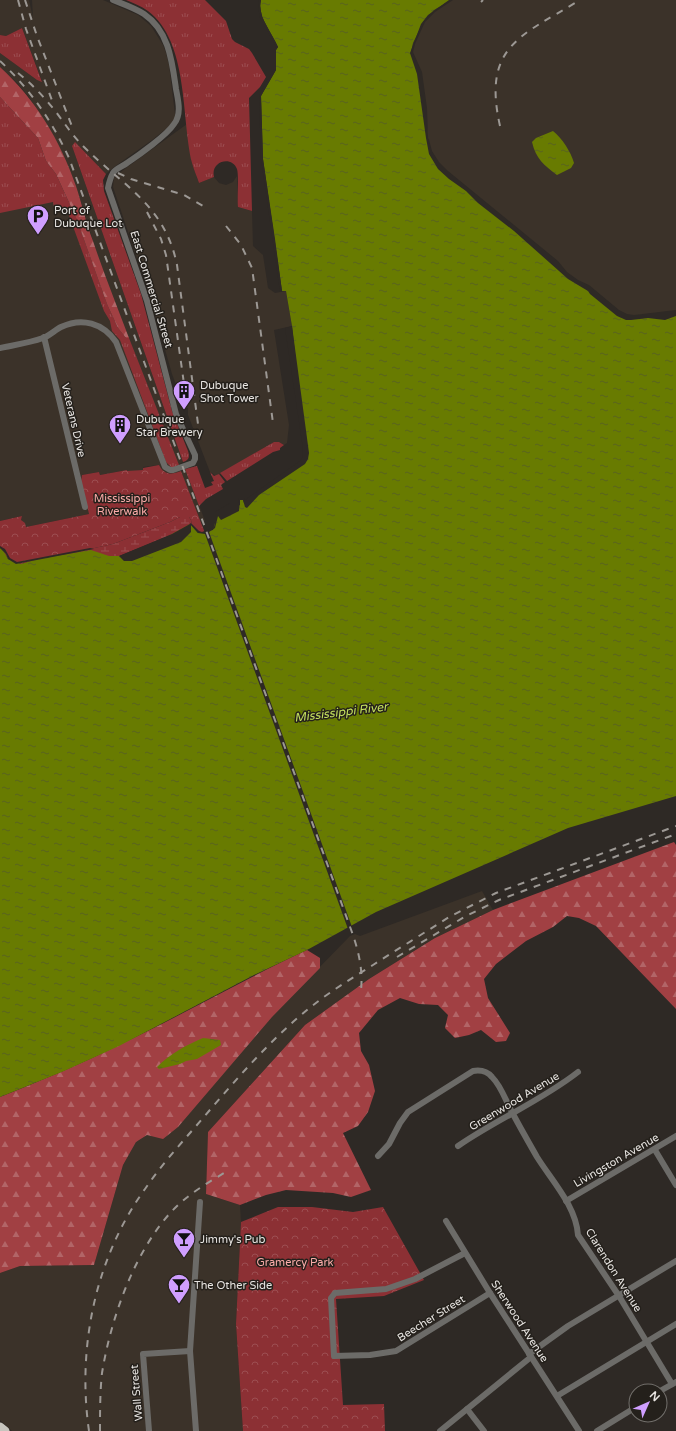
<svg xmlns="http://www.w3.org/2000/svg" width="676" height="1431" font-family="'Varela Round',sans-serif">
  <style>
    .built { fill: #3b3229 }
    .grass { fill: url(#grass-tufts) }
    .forest { fill: url(#forest-firs) }
    .wetland { fill: url(#wetland-marsh) }
    .park { fill: url(#park-crowns) }
    .water { fill: url(#water-ripples) }
    .pier { fill: #2e2925 }
    .lines { fill: none; stroke-linecap: round; stroke-linejoin: round }
    .minor { stroke: #6c6b68; stroke-width: 6 }
    .highway { stroke: #c7c5be; stroke-width: 9 }
    .rail { stroke: #9c9894; stroke-width: 2; stroke-dasharray: 7 7; stroke-linecap: butt }
    .labels { text-anchor: middle; stroke-width: 3; stroke-linejoin: round; paint-order: stroke }
    .poi-label { font-size: 11px; fill: #e8e5e2; stroke: #24201b; text-anchor: start }
    .street-label { font-size: 11px; fill: #e8e5e2; stroke: #24201b }
    .park-label { font-size: 11px; fill: #fdacaa; stroke: #24201b }
    .water-label { font-size: 12px; font-style: italic; fill: #c5e15e; stroke: #24201b }
  </style>
  <defs>
    <pattern id="grass-tufts" width="24" height="20" patternUnits="userSpaceOnUse"><rect width="24" height="20" fill="#8c3034"/><path d="M3 7l-1-3M5 7V3M7 7l1-3M15 17l-1-3M17 17v-4M19 17l1-3" fill="none" stroke="#9c4e51"/></pattern>
    <pattern id="forest-firs" width="22" height="20" patternUnits="userSpaceOnUse"><rect width="22" height="20" fill="#a14043"/><path d="M5 1l3.5 6h-7zM16 11l3.5 6h-7z" fill="#b26567"/></pattern>
    <pattern id="wetland-marsh" width="20" height="14" patternUnits="userSpaceOnUse"><rect width="20" height="14" fill="#8c3034"/><path d="M1 5h8M5 5V1M11 12h8M15 12V8" fill="none" stroke="#9c4e51"/></pattern>
    <pattern id="park-crowns" width="20" height="18" patternUnits="userSpaceOnUse"><rect width="20" height="18" fill="#8c3034"/><path d="M2 6a3 3 0 1 1 6 0M12 15a3 3 0 1 1 6 0" fill="none" stroke="#9c4e51"/></pattern>
    <pattern id="water-ripples" width="26" height="14" patternUnits="userSpaceOnUse"><rect width="26" height="14" fill="#687b01"/><path d="M2 4q2-2 4 0t4 0M15 11q2-2 4 0t4 0" fill="none" stroke="#59631f"/></pattern>
  </defs>
  <rect width="100%" height="100%" fill="#2e2925"/>
  <g class="built">
    <path d="M 0,0 L 29,0 L 33,18 L 32,0 L 103,0 L 138,15 L 151,26 L 163,45 L 166,53 L 169,65 L 175,114 L 175,119 L 172,124 L 152,140 L 114,167 L 106,174 L 76,143 L 72,146 L 183,462 L 179,464 L 181,471 L 174,474 L 167,473 L 162,470 L 159,465 L 143,467 L 143,470 L 127,472 L 127,470 L 100,475 L 99,472 L 82,475 L 81,481 L 89,514 L 26,527 L 21,520 L 22,516 L 0,521 L 0,97 L 93,241 L 76,186 L 64,157 L 51,132 L 29,97 L 17,83 L 0,67 L 0,53 L 37,80 L 42,81 L 22,28 L 6,36 L 0,35 Z"/>
    <path d="M 451,0 L 676,0 L 676,312 L 626,316 L 577,282 L 446,172 L 430,152 L 411,52 L 413,43 L 424,21 L 434,10 Z"/>
    <path d="M 187,124 L 192,163 L 199,183 L 214,177 L 219,183 L 226,185 L 233,182 L 237,176 L 238,207 L 252,211 L 253,246 L 263,255 L 268,288 L 275,293 L 286,291 L 292,326 L 274,330 L 289,425 L 287,443 L 284,445 L 279,442 L 274,442 L 216,476 L 210,472 L 188,415 L 188,408 L 184,406 L 172,374 L 150,297 L 113,187 L 114,178 L 122,171 Z"/>
    <path d="M 186,470 L 205,521 L 201,523 L 181,472 Z"/>
    <path d="M 482,891 L 493,910 L 435,938 L 369,979 L 305,1025 L 208,1132 L 206,1194 L 240,1205 L 241,1222 L 236,1324 L 243,1431 L 12,1431 L 0,1420 L 0,1273 L 20,1266 L 94,1265 L 123,1165 L 136,1142 L 147,1135 L 234,1055 L 350,936 L 355,934 L 360,936 Z"/>
  </g>
  <g class="grass">
    <path d="M 126,0 L 205,0 L 226,21 L 232,39 L 235,42 L 249,49 L 252,53 L 266,77 L 260,87 L 249,98 L 252,211 L 238,207 C 237,199 239,175 237,169 C 232,155 210,161 214,177 L 199,183 C 197,177 194,170 192,163 C 181,117 189,42 148,11 C 141,6 133,3 126,0 Z"/>
    <path d="M 22,28 L 42,82 L 37,80 L 0,53 L 0,35 L 6,36 Z"/>
    <path d="M 0,97 L 38,138 L 46,161 L 56,174 L 77,220 L 107,304 L 118,328 L 126,338 L 129,338 L 179,465 L 172,468 L 166,462 L 120,340 L 112,331 L 110,321 L 104,311 L 67,210 L 54,207 L 53,202 L 0,213 Z"/>
    <path d="M 75,142 L 106,174 L 103,180 L 104,191 L 141,294 L 172,411 L 188,451 C 190,457 189,460 183,462 L 72,146 Z"/>
    <path d="M 274,442 L 279,442 L 284,445 L 280,448 L 280,450 L 273,452 L 227,481 L 220,473 Z"/>
    <path d="M 197,466 L 205,488 L 213,485 L 211,482 L 214,481 L 210,472 L 214,476 L 219,474 L 225,482 L 221,485 L 223,489 L 206,499 L 199,506 L 185,469 Z"/>
  </g>
  <g class="forest">
    <path d="M 0,67 C 36,100 60,140 76,186 C 82,204 86,223 93,241 C 104,274 117,306 129,338 L 126,338 L 118,328 L 107,304 L 77,220 L 56,174 L 46,161 L 38,138 L 0,97 Z"/>
    <path d="M 674,842 L 676,845 L 676,1009 L 596,926 L 579,918 L 567,916 L 553,927 L 526,941 L 496,964 L 484,979 L 488,998 L 510,1033 L 506,1041 L 496,1042 L 481,1030 L 469,1035 L 455,1038 L 445,1028 L 448,1015 L 438,1005 L 419,1004 L 400,998 L 378,1010 L 359,1033 L 361,1051 L 369,1065 L 375,1091 L 368,1112 L 358,1126 L 343,1133 L 371,1190 L 351,1197 L 333,1193 L 286,1190 L 266,1195 L 240,1205 L 206,1194 L 208,1132 L 305,1025 L 369,979 L 435,938 L 493,910 Z"/>
    <path d="M 307,950 L 320,958 L 320,968 L 272,1017 L 178,1127 L 163,1139 L 147,1135 L 136,1142 L 123,1165 L 94,1265 L 20,1266 L 0,1273 L 0,1097 C 40,1081 79,1065 117,1046 C 181,1016 242,980 307,950 Z"/>
  </g>
  <path class="wetland" d="M 186,516 L 189,517 L 192,522 L 183,530 L 107,561 L 52,557 L 113,544 L 170,522 L 180,517 Z"/>
  <g class="park">
    <path d="M 159,465 C 164,475 172,475 181,471 L 205,533 L 202,534 L 190,524 L 192,522 L 189,517 L 180,517 L 170,522 L 113,544 L 21,564 L 8,559 L 3,551 L 0,548 L 0,521 L 22,516 L 21,520 L 25,523 L 26,527 L 89,514 L 81,481 L 82,475 L 99,472 L 100,475 L 127,470 L 127,471 L 143,470 L 143,468 Z"/>
    <path d="M 278,1207 L 312,1207 L 353,1212 L 383,1207 L 424,1280 L 384,1296 L 336,1299 L 343,1405 L 384,1404 L 385,1431 L 243,1431 L 236,1324 L 241,1222 Z"/>
  </g>
  <g class="water">
    <path d="M 261,0 L 451,0 L 434,10 L 424,21 L 413,43 L 411,52 L 420,73 L 430,152 L 438,164 L 566,273 L 626,316 L 676,312 L 676,796 L 568,828 L 376,912 L 307,950 L 254,975 L 119,1046 L 64,1071 L 0,1097 L 0,548 L 3,550 L 8,559 L 21,564 L 38,559 L 91,550 L 109,556 L 121,556 L 154,544 L 190,524 L 198,533 L 213,530 L 217,516 L 240,505 L 240,500 L 243,500 L 244,503 L 301,463 L 306,453 L 292,326 L 286,291 L 282,291 L 263,159 L 261,96 L 276,70 L 276,50 L 278,47 C 272,32 257,17 261,0 Z"/>
    <path d="M 553,131 C 562,138 571,152 574,163 L 571,168 L 557,175 C 544,165 536,159 532,142 L 536,138 Z"/>
    <path d="M 203,1038 L 220,1040 L 221,1045 L 197,1059 L 186,1061 L 180,1064 L 159,1069 L 157,1067 C 170,1054 186,1045 203,1038 Z"/>
  </g>
  <g class="pier">
    <path d="M 259,0 L 261,0 L 260,6 L 262,17 L 278,47 L 276,50 L 276,70 L 261,96 L 263,159 L 275,239 L 282,291 L 280,292 L 261,160 L 259,96 L 263,87 L 274,69 L 274,50 L 276,47 L 260,18 L 258,6 Z"/>
    <path d="M 449,0 L 453,0 L 435,12 L 425,22 L 415,44 L 413,52 L 422,72 L 427,108 L 428,136 L 432,151 L 439,162 L 448,171 L 558,261 L 567,272 L 578,280 L 589,285 L 619,310 L 627,314 L 634,315 L 676,310 L 676,316 L 665,320 L 648,318 L 631,320 L 626,320 L 617,316 L 590,294 L 588,291 L 568,279 L 514,231 L 478,203 L 466,191 L 449,179 L 438,169 L 429,154 L 426,138 L 417,74 L 410,53 L 421,24 L 428,15 Z"/>
    <path d="M 292,326 L 309,453 L 308,459 L 305,464 L 259,495 L 247,508 L 245,507 L 243,500 L 240,500 L 239,511 L 221,520 L 218,516 L 215,528 L 209,532 L 352,927 L 348,929 L 205,534 L 198,533 L 191,525 L 191,532 L 181,542 L 132,561 L 124,561 L 119,556 L 172,534 L 190,524 L 191,523 L 199,531 L 202,532 L 212,528 L 214,527 L 215,522 L 215,512 L 230,503 L 238,503 L 239,498 L 244,498 L 245,500 L 300,461 L 302,458 L 303,449 L 285,328 Z"/>
    <path d="M 0,546 L 5,549 L 10,558 L 17,562 L 90,548 L 94,549 L 16,564 L 8,559 L 6,554 L 0,548 Z"/>
  </g>
  <g class="lines">
    <g class="minor">
      <path d="M 44,337 L 85,507"/>
      <path d="M 0,348 C 14,345 29,343 43,338 C 49,336 55,330 61,327 C 82,317 103,323 116,342 L 165,467 L 170,470 L 173,470 L 193,463 L 195,459 L 195,455 L 176,414 L 147,301 L 108,188 C 109,183 110,178 113,173 C 115,169 123,166 127,163 C 139,155 167,135 174,124 C 182,114 178,100 176,89 C 172,61 169,31 144,14 C 135,8 123,4 113,0"/>
      <path d="M 458,1146 C 497,1119 541,1101 578,1072"/>
      <path d="M 655,1150 L 676,1185"/>
      <path d="M 378,1156 L 389,1144 L 400,1123 L 408,1112 L 473,1071 C 479,1070 487,1071 492,1077 C 502,1087 506,1102 513,1114 C 521,1129 529,1143 537,1157 C 552,1181 576,1206 578,1235 L 619,1296 L 672,1384"/>
      <path d="M 566,1201 L 676,1136"/>
      <path d="M 446,1221 L 490,1293 L 579,1431"/>
      <path d="M 465,1253 L 415,1279 L 386,1289 L 335,1293 L 331,1298 L 334,1356 L 370,1355 L 396,1351 L 490,1293"/>
      <path d="M 529,1354 L 568,1326 L 676,1261"/>
      <path d="M 660,1391 L 676,1382"/>
      <path d="M 557,1396 L 676,1324"/>
      <path d="M 467,1409 L 484,1431"/>
      <path d="M 149,1431 L 143,1354 L 190,1351"/>
      <path d="M 196,1431 L 190,1351 L 200,1202"/>
      <path d="M 440,1431 L 531,1357"/>
      <path d="M 597,1431 L 636,1407"/>
    </g>
    <path class="highway" d="M 0,1427 L 5,1431"/>
    <g class="rail">
      <path d="M 18,0 L 26,29 L 54,106"/>
      <path d="M 25,0 L 37,36 L 73,129"/>
      <path d="M 481,2 L 483,0"/>
      <path d="M 0,61 C 30,89 52,121 69,158 L 203,522 L 353,935 C 359,953 363,971 361,990"/>
      <path d="M 18,73 C 33,85 45,98 56,112 C 65,124 73,136 83,146 C 123,186 165,205 177,265 L 198,424"/>
      <path d="M 500,126 C 482,46 521,36 580,0"/>
      <path d="M 118,173 L 131,179 L 184,195 L 203,206"/>
      <path d="M 147,212 L 161,239 L 166,255 L 185,391"/>
      <path d="M 226,226 L 241,245 L 252,268 L 273,423"/>
      <path d="M 397,957 L 466,916 L 499,900 L 676,834"/>
      <path d="M 89,1431 C 77,1348 95,1258 145,1189 C 164,1161 187,1137 209,1111 C 241,1074 273,1037 312,1006 C 331,991 352,978 373,965 C 398,949 424,933 449,917 L 496,893 L 676,826"/>
      <path d="M 100,1431 C 100,1412 100,1392 102,1373 C 111,1318 134,1252 172,1211 C 188,1194 209,1182 229,1170"/>
    </g>
  </g>
  <defs>
    <g id="parking-pin" transform="scale(1.15)"><path d="M0 17L-7.5 6A9.5 9.5 0 1 1 7.5 6Z" fill="#cf9eff" stroke="#24201b"/><path d="M-3.5-5.5H1a3.5 3.5 0 0 1 0 7H-1V5.5H-3.5ZM-1-3.4V-.6H.8a1.4 1.4 0 0 0 0-2.8Z" fill="#111"/></g>
    <g id="building-pin" transform="scale(1.15)"><path d="M0 17L-7.5 6A9.5 9.5 0 1 1 7.5 6Z" fill="#cf9eff" stroke="#24201b"/><path d="M-4-6H4V6H1V3H-1V6H-4ZM-2.5-4.3h1.7v1.8h-1.7ZM.8-4.3h1.7v1.8H.8ZM-2.5-1h1.7V.8h-1.7ZM.8-1h1.7V.8H.8Z" fill="#111"/></g>
    <g id="bar-pin" transform="scale(1.15)"><path d="M0 17L-7.5 6A9.5 9.5 0 1 1 7.5 6Z" fill="#cf9eff" stroke="#24201b"/><path d="M-6-5H6L.8 .8V4.5H3.5V6h-7V4.5H-.8V.8Z" fill="#111"/></g>
  </defs>
  <g fill-rule="evenodd">
    <use href="#parking-pin" x="38" y="216"/>
    <use href="#building-pin" x="184" y="391"/>
    <use href="#building-pin" x="120" y="425"/>
    <use href="#bar-pin" x="184" y="1239"/>
    <use href="#bar-pin" x="179" y="1285"/>
  </g>
  <g class="labels">
    <g class="poi-label">
      <text x="54" y="214">Port of<tspan x="54" dy="13">Dubuque Lot</tspan></text>
      <text x="200" y="389">Dubuque<tspan x="200" dy="13">Shot Tower</tspan></text>
      <text x="136" y="423">Dubuque<tspan x="136" dy="13">Star Brewery</tspan></text>
      <text x="200" y="1243">Jimmy's Pub</text>
      <text x="194" y="1289">The Other Side</text>
    </g>
    <g class="street-label">
      <text transform="translate(152 289) rotate(73)" y="4">East Commercial Street</text>
      <text transform="translate(74 420) rotate(77)" y="4">Veterans Drive</text>
      <text transform="translate(514 1101) rotate(-31)" y="4">Greenwood Avenue</text>
      <text transform="translate(616 1160) rotate(-30)" y="4">Livingston Avenue</text>
      <text transform="translate(614 1270) rotate(58)" y="4">Clarendon Avenue</text>
      <text transform="translate(431 1318) rotate(-32)" y="4">Beecher Street</text>
      <text transform="translate(520 1321) rotate(57)" y="4">Sherwood Avenue</text>
      <text transform="translate(136 1393) rotate(-95)" y="4">Wall Street</text>
    </g>
    <g class="park-label">
      <text x="122" y="502">Mississippi<tspan x="122" dy="13">Riverwalk</tspan></text>
      <text x="295" y="1266">Gramercy Park</text>
    </g>
    <g class="water-label">
      <text transform="translate(341 712) rotate(-7)" y="4">Mississippi River</text>
    </g>
  </g>
  <g transform="translate(648 1403) rotate(45)"><circle r="19" fill="#24201b" stroke="#726f6b"/>
  <path d="M0-3L7 15L0 10L-7 15Z" fill="#cf9eff"/>
  <text y="-6" font-size="11" font-weight="bold" text-anchor="middle" fill="#e8e5e2">N</text>
  </g>
</svg>
